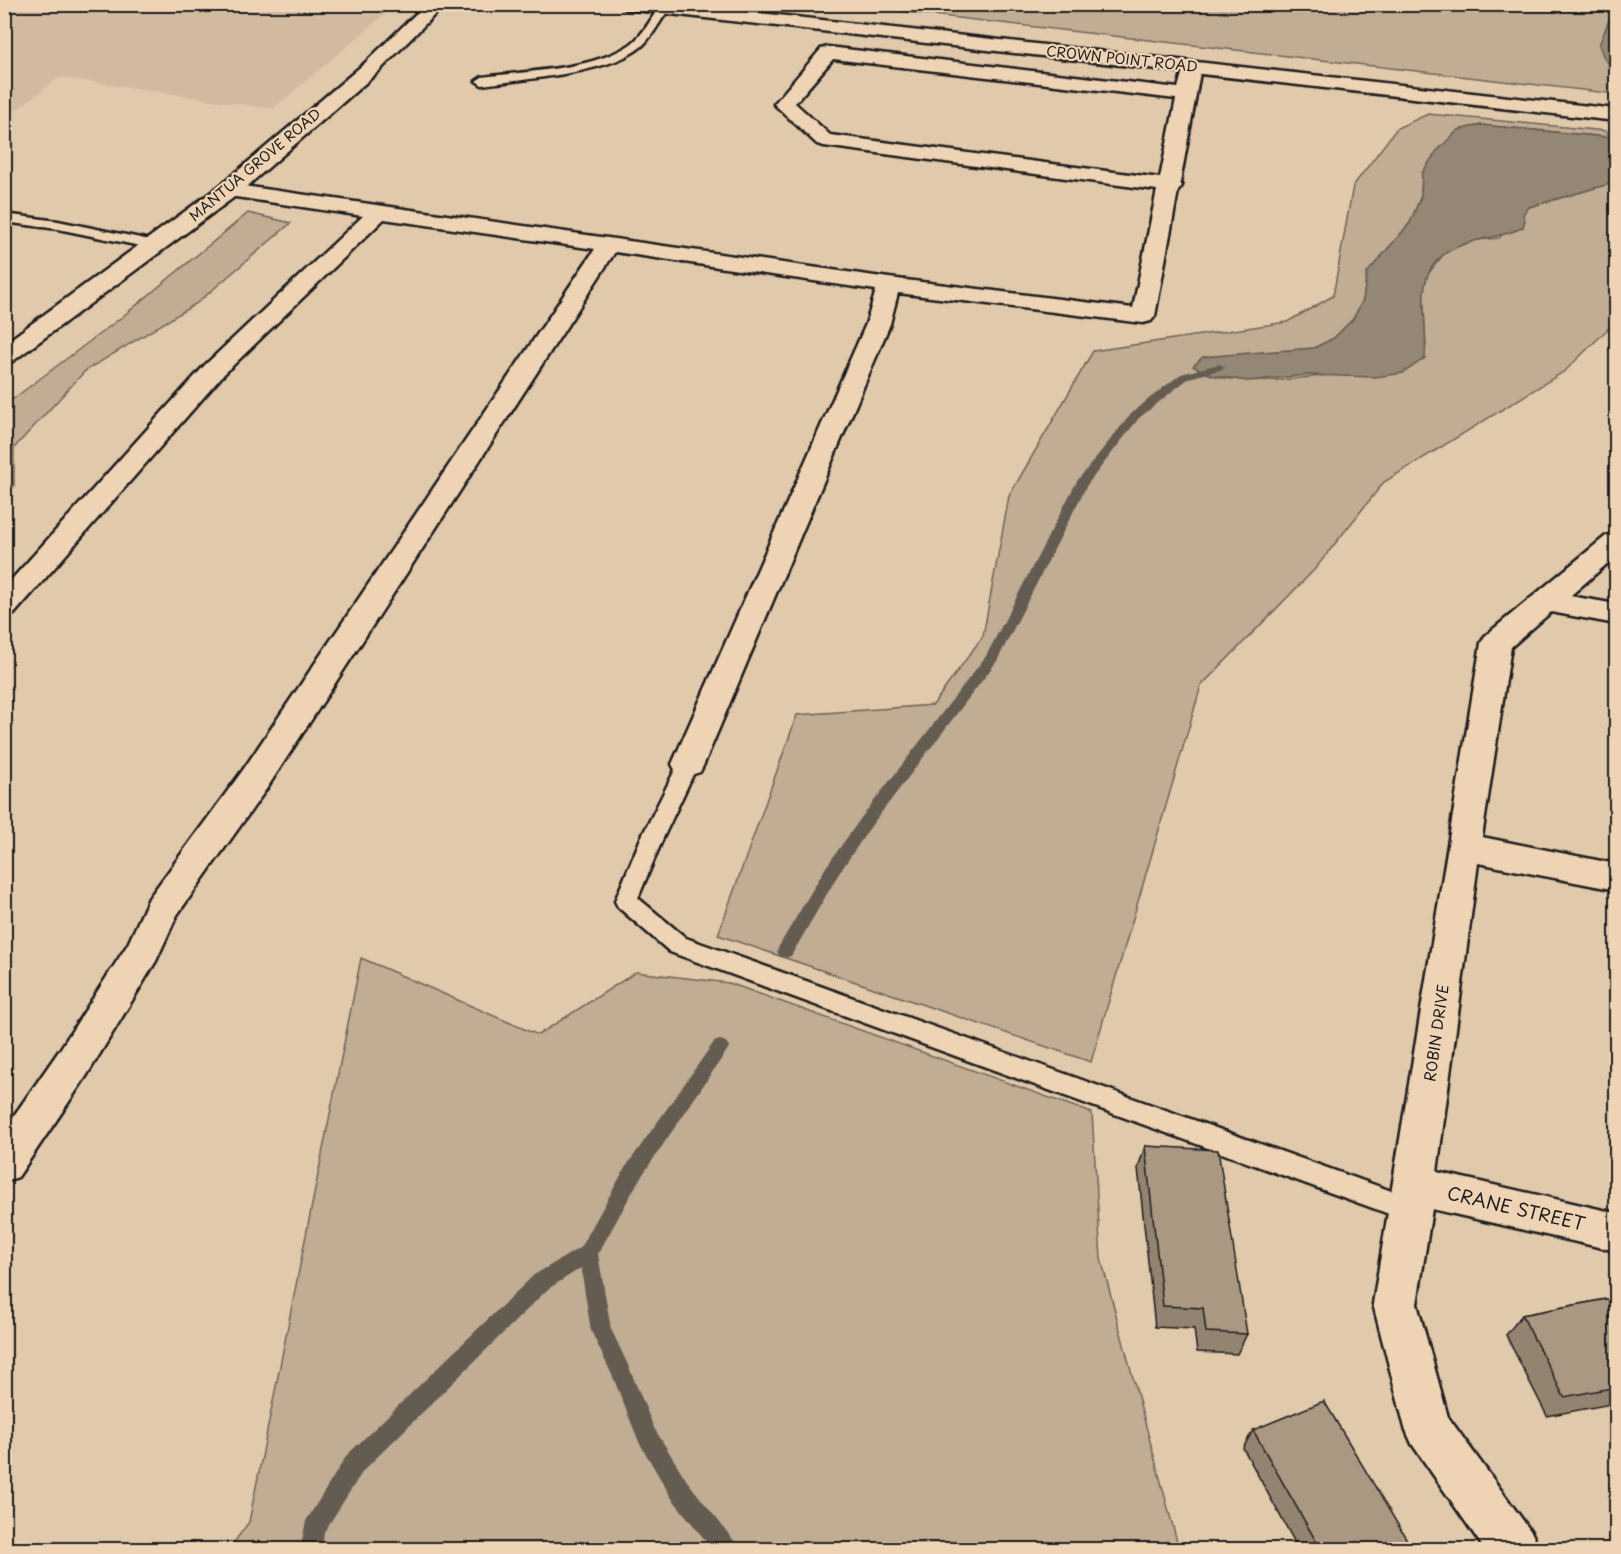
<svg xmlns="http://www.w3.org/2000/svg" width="1621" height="1554" font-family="'Playpen Sans',sans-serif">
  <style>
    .built { fill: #d1baa0 }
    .green { fill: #c1ac94; stroke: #6e6458; stroke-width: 1.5 }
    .water { fill: #958774; stroke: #655c51; stroke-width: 1.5 }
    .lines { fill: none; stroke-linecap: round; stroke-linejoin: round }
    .stream { fill: #655c51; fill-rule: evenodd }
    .lane-casing { stroke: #1c1c1c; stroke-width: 5 }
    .street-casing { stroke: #1c1c1c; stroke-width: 5 }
    .secondary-casing { stroke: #1c1c1c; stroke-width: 5 }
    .lane { fill: #eed4b5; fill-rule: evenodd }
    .street { fill: #eed4b5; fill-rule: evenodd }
    .secondary { fill: #eed4b5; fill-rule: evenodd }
    .wall { fill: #938371; stroke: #1c1c1c; stroke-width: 1.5 }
    .building { fill: #ab9883; stroke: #1c1c1c; stroke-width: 1.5 }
    .labels { text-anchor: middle; stroke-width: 4.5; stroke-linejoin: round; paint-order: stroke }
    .far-street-label { font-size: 14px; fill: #1c1c1c; stroke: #eed4b5 }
    .street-label { font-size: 15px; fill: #1c1c1c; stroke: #eed4b5 }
    .near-street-label { font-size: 18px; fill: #1c1c1c; stroke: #eed4b5 }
  </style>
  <rect width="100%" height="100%" fill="#e1c9ac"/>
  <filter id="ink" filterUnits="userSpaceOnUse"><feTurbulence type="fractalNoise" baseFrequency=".0167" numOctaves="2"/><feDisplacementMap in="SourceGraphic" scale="12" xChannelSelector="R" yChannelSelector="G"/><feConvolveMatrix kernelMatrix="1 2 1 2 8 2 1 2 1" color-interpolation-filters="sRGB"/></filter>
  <g filter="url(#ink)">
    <path class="built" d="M 378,5 L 385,14 L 273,109 L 60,77 L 5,118 L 5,5 Z"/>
    <g class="green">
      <path d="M 845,5 L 1616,5 L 1616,16 L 1610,18 C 1599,42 1600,52 1616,72 L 1616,94 Z"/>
      <path d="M 1428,114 L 1606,131 L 1609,137 L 1481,125 L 1458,130 L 1422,173 L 1421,196 L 1410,223 L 1367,273 L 1363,300 L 1353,319 L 1334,338 L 1314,348 L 1203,357 L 1194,366 C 1223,389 1293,379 1329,375 C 1357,372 1397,355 1426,346 L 1423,289 L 1428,274 L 1443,255 L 1451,249 L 1476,240 L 1499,238 L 1529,207 L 1616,182 L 1616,321 L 1565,371 L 1384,482 L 1315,569 L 1201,686 L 1091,1062 L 718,935 L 797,715 L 933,705 L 983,636 L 1009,496 L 1093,351 L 1287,322 L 1333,296 L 1353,186 L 1397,128 Z"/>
      <path d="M 248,213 L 291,223 L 197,303 L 85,371 L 14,448 L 14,486 L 5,495 L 5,405 L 122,317 Z"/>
      <path d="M 361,958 L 538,1035 L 636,972 L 729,983 L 1092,1113 L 1101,1259 L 1179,1549 L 229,1549 L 249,1522 Z"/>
    </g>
    <g class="water">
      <path d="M 1616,16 L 1616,72 L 1604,58 L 1599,45 L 1610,18 Z"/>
      <path d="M 1481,125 L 1616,138 L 1616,182 L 1529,207 L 1523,214 L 1525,221 L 1523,227 C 1507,236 1492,236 1474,241 C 1404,260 1429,306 1425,358 L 1403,373 L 1375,377 L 1309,375 L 1247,381 L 1211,375 L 1193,366 L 1203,357 L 1314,348 L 1334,338 L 1353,319 L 1363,300 L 1367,273 L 1410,223 L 1421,196 L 1422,173 L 1436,152 L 1458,130 Z"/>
    </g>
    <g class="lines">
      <g class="stream">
        <path d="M 1219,364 L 1225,367 L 1223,369 L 1189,378 L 1139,418 L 1087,485 L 997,661 L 871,826 L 838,875 L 791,956 L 785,958 L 779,956 L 777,951 L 779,946 L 826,867 L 861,818 L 986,656 L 1077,481 L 1131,414 L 1150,398 L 1181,374 Z"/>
        <path d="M 720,1040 L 726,1042 L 729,1047 L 726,1052 L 639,1180 L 598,1254 L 611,1329 L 628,1365 L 654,1428 L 687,1481 L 735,1542 L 738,1550 L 713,1550 L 671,1497 L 639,1442 L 613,1377 L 591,1331 L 581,1268 L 548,1289 L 363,1471 L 324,1532 L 322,1550 L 300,1550 L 306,1521 L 347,1455 L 534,1275 L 581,1247 L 625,1168 L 714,1042 Z"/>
      </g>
      <g class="lane-casing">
        <g id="lane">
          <path d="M 659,7 L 669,9 C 660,21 653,36 642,46 C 610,74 524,79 482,85 L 476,81 L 482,77 C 527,71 593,70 631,44 C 643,35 651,19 659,7 Z"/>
          <path d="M 4,214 L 58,221 L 155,241 L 162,245 L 155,249 L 58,229 L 4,222 Z"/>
          <path d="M 688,756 L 695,759 L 698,764 L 663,838 L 638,898 L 686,938 L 1411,1198 L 1420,1201 L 1424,1210 L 1420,1219 L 1411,1222 L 670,952 L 618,907 L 615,901 L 641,838 L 678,764 L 681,759 Z"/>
        </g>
      </g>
      <g class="street-casing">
        <g id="street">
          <path d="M 828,47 L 1178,88 L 1185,63 L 1199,63 L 1201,67 L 1180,183 L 1182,186 L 1178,191 L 1155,316 L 1151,321 L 1143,323 L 898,293 L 890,324 L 704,764 L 700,772 L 688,776 L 676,772 L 672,764 L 866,324 L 876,290 L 615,252 L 267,788 L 177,915 L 156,961 L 87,1075 L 18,1177 L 4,1182 L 4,1130 L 59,1051 L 128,944 L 149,898 L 243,770 L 595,249 L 384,219 L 223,375 L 14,614 L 4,617 L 4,588 L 205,365 L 363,216 L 229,196 L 221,195 L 218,190 L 221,185 L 229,184 L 889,278 L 1133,308 L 1157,190 L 824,146 L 817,144 L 774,104 L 821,49 ZM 833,59 L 1176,99 L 1160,178 L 830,135 L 795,103 Z"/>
          <path d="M 1616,533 L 1616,556 L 1570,596 L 1616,604 L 1616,624 L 1551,612 L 1511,647 L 1482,837 L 1616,864 L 1616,890 L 1478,863 L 1437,1172 L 1616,1213 L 1616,1251 L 1432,1209 L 1417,1304 L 1448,1417 L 1532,1533 L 1539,1550 L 1485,1550 L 1412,1444 L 1405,1428 L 1373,1304 L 1481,643 L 1485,636 L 1606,536 Z"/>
        </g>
      </g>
      <g class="secondary-casing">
        <g id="secondary">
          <path d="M 426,4 L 445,4 L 379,71 L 237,195 L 13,361 L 4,363 L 4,344 L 221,185 L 365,63 Z"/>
          <path d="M 618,4 L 678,4 L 1616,109 L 1616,121 L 626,9 Z"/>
        </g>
      </g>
      <use href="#lane" class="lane"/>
      <use href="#street" class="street"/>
      <use href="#secondary" class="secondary"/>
    </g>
    <g class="wall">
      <path d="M 1145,1146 L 1247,1334 L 1237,1354 L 1197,1352 L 1194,1329 L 1155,1327 L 1138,1168 Z"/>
      <path d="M 1617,1297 L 1617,1403 L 1547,1416 L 1506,1335 L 1522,1315 Z"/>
      <path d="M 1253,1430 L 1413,1550 L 1299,1550 L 1243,1448 Z"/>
    </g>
    <g class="building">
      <path d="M 1145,1146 L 1218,1150 L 1247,1334 L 1206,1332 L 1203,1308 L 1163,1306 Z"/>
      <path d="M 1617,1297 L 1617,1387 L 1564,1397 L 1522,1315 Z"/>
      <path d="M 1324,1401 L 1413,1550 L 1321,1550 L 1253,1430 Z"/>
    </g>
  </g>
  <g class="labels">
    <g class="far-street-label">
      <text transform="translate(1122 59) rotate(6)" y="5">CROWN POINT ROAD</text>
      <text transform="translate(255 165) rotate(-40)" y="5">MANTUA GROVE ROAD</text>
    </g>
    <g class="street-label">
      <text transform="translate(1437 1033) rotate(-82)" y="5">ROBIN DRIVE</text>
    </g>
    <g class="near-street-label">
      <text transform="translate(1516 1209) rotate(13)" y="6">CRANE STREET</text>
    </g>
  </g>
  <rect width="1621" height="1554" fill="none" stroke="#eed4b5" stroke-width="24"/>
  <rect x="12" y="12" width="1597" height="1530" fill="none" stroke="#1c1c1c" stroke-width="2" filter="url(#ink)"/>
</svg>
